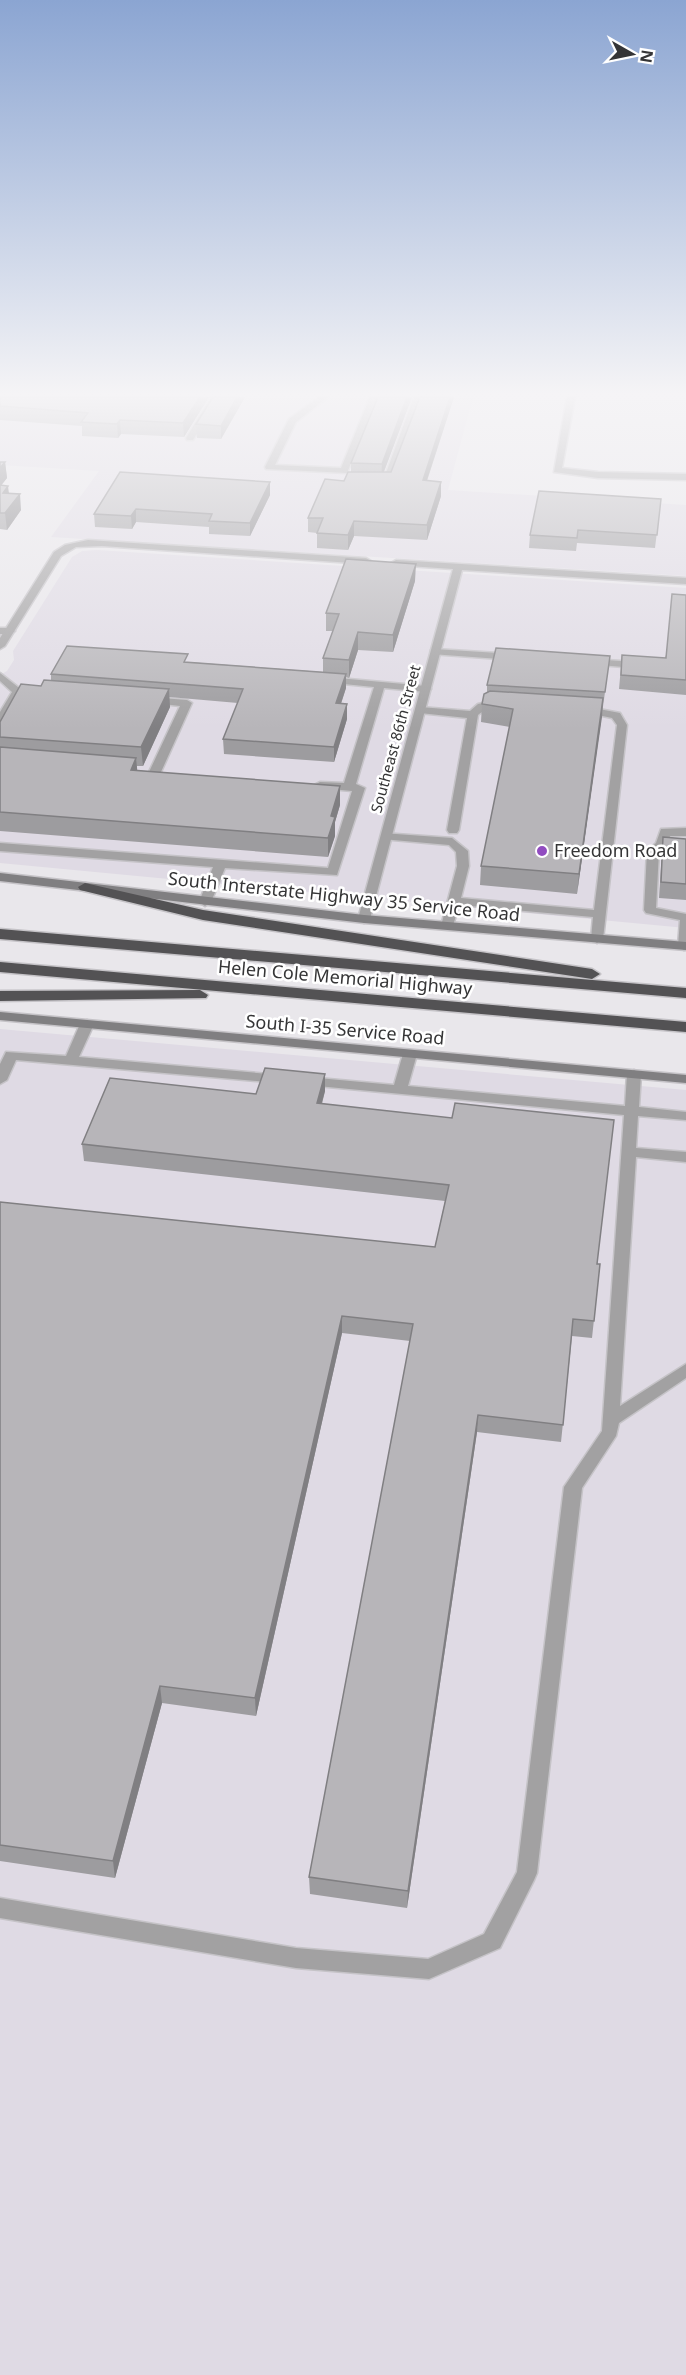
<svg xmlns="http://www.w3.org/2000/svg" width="686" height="2375" font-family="'Noto Sans',sans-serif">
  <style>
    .built { fill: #dfdae4 }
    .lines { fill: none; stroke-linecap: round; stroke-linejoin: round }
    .service-casing { stroke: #c5c3c7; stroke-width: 3 }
    .minor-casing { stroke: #c5c3c7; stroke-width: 3 }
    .secondary-casing { stroke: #c5c3c7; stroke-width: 3 }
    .motorway-casing { stroke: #c5c3c7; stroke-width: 3 }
    .service { fill: #a2a1a2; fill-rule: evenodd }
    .minor { fill: #a2a1a2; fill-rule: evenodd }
    .secondary { fill: #807f81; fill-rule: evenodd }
    .motorway { fill: #535254; fill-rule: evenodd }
    .wall { fill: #9d9c9f }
    .shaded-wall { fill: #807f82 }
    .building { fill: #b7b5b9; stroke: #807f82; stroke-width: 1.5 }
    .poi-dot { fill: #914cc0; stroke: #fff; stroke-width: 2 }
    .labels { text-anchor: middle; stroke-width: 5; stroke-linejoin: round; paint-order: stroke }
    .far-street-label { font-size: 15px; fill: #353536; stroke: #fff }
    .poi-label { font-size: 18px; fill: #353536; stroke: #fff; text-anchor: start }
    .street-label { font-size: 18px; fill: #353536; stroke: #fff }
  </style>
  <rect width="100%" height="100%" fill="#e9e7eb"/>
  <g class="built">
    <path d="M 0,397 L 473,397 L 448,490 L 686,505 L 686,576 L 51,537 L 99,471 L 0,465 Z"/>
    <path d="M 97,550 L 686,588 L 686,928 L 0,863 L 0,675 L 7,671 L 14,660 L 13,651 L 72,557 L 82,551 Z"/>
    <path d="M 0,1029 L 686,1090 L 686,2375 L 0,2375 Z"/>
  </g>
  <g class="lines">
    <g class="service-casing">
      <g id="service">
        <path d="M 211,397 L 219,397 L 193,440 L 187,440 L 186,438 Z"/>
        <path d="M 319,397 L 328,397 L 296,422 L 275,465 L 341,468 L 370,397 L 378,397 L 347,473 L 266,469 L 265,467 L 289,419 Z"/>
        <path d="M 414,397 L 422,397 L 390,484 L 386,487 L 374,485 L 374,481 L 383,481 Z"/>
        <path d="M 0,628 L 10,628 L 15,631 L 10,634 L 0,634 Z"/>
        <path d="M 435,649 L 513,654 L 518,657 L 513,660 L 431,654 L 431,650 Z"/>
        <path d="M 591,659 L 636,662 L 641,665 L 636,668 L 587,664 L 587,660 Z"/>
        <path d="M 0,673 L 23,691 L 4,723 L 0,724 L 0,712 L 12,692 L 0,681 Z"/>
        <path d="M 327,677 L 426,686 L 431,689 L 426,692 L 384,688 L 356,784 L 365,788 L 337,875 L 225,868 L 211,902 L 205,906 L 199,902 L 213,867 L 0,851 L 0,843 L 328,868 L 352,791 L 320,788 L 314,785 L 320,782 L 344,783 L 374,687 L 323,682 L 323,678 Z"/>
        <path d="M 149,697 L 187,700 L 192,703 L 161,772 L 155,775 L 149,772 L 180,706 L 145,702 L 144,700 Z"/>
        <path d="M 493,701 L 502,701 L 507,704 C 499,711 488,706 478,715 L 459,830 L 457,833 L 449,833 L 447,830 L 467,718 L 420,713 L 415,710 L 420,707 L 470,711 L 478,704 Z"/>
        <path d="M 583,706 L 620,713 L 627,725 L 603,939 L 597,943 L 591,939 L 593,917 L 459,905 L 452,929 L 442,929 L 441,926 L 457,866 L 456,852 L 449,845 L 382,839 L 382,833 L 452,838 L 468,851 L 469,866 L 461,898 L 594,910 L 617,725 L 612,718 L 579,711 L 579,707 Z"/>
        <path d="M 686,828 L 686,836 L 670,836 L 668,845 L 659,852 L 656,908 L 686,914 L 686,949 L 684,950 L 678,946 L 680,920 L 646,913 L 644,910 L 647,851 L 656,843 L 661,829 Z"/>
        <path d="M 87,1020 L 94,1024 L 79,1057 L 280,1075 L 287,1079 L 280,1083 L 16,1060 L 7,1080 L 0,1084 L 0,1064 L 6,1052 L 66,1056 L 80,1024 Z"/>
        <path d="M 410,1050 L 417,1054 L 408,1086 L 625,1106 L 627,1074 L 634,1070 L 641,1074 L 639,1107 L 686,1112 L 686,1120 L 638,1116 L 636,1148 L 686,1152 L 686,1162 L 636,1157 L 620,1406 L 686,1364 L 686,1378 L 619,1423 L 616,1436 L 582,1488 L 537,1873 L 534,1880 L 500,1948 L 429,1979 L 296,1968 L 0,1918 L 0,1898 L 296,1948 L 428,1959 L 484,1934 L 517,1872 L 564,1487 L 602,1431 L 624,1115 L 307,1085 L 300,1081 L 307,1077 L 394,1085 L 403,1054 Z"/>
      </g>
    </g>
    <g class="minor-casing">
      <g id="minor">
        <path d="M 567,397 L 575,397 L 562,468 L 598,472 L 686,474 L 686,480 L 598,478 L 554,472 Z"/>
        <path d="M 88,540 L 366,558 L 371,561 L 366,564 L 102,546 L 76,547 L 61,556 L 5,646 L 0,649 L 0,638 L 54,552 L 65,545 Z"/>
        <path d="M 396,560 L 686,578 L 686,584 L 462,570 L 370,919 L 364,923 L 358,919 L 453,569 L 393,565 L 391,563 Z"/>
      </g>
    </g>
    <g class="secondary-casing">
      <g id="secondary">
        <path d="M 0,873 L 364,915 L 686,942 L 686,950 L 364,923 L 0,881 Z"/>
        <path d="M 0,1012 L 686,1075 L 686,1083 L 0,1020 Z"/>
      </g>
    </g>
    <g class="motorway-casing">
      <g id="motorway">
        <path d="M 85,883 L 203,910 L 592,969 L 600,974 L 592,979 L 203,920 L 80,890 L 78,887 Z"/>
        <path d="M 0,929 L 686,988 L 686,998 L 0,939 Z"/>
        <path d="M 0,962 L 686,1022 L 686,1032 L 0,972 Z"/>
        <path d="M 200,990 L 208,995 L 206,998 L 0,1001 L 0,991 Z"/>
      </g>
    </g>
    <use href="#service" class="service"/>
    <use href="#minor" class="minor"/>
    <use href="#secondary" class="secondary"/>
    <use href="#motorway" class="motorway"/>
  </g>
  <g class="wall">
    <path d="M 0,397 L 209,397 L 184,437 L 121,434 L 118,438 L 82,436 L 82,426 L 0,420 Z"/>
    <path d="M 213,397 L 245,397 L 221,439 L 197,438 L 196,424 Z"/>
    <path d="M 412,397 L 384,472 L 391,472 L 454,397 L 427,481 L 441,496 L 427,540 L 354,536 L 348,550 L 317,548 L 317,533 L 308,532 L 308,518 L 351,472 L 351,463 Z"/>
    <path d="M 0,462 L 5,462 L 7,478 L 1,485 L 9,493 L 21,510 L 7,530 L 0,529 Z"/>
    <path d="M 270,482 L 270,495 L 250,536 L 209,534 L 209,527 L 136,522 L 132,529 L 95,527 L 94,514 Z"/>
    <path d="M 661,499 L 655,548 L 577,543 L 576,551 L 529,548 L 530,535 Z"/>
    <path d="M 415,581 L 393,652 L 358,650 L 349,678 L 346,677 L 346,688 L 341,704 L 347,719 L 334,762 L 224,754 L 223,739 L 238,703 L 169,697 L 170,707 L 143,766 L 137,766 L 137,771 L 340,786 L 340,805 L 335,822 L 335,836 L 328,857 L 0,831 L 0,722 L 41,686 L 51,681 L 51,674 L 188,662 L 323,672 L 323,658 L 333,631 L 326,631 L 326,613 Z"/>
    <path d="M 686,595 L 686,695 L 619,689 L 622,655 L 665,658 Z"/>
    <path d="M 610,656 L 577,894 L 480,885 L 481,866 L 510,727 L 481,722 L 482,704 L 487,693 L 487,685 Z"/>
    <path d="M 663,837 L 686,839 L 686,900 L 659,898 Z"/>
    <path d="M 325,1074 L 325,1091 L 322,1104 L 598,1264 L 600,1264 L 592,1338 L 572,1336 L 561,1442 L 477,1432 L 407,1908 L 310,1894 L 309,1877 L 410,1341 L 342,1333 L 256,1716 L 162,1703 L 115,1878 L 0,1861 L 0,1202 L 435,1247 L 445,1201 L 84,1161 L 82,1144 Z"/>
  </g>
  <g class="shaded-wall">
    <path d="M 200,397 L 209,397 L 184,437 L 183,423 Z"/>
    <path d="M 237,397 L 245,397 L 221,439 L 221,426 Z"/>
    <path d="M 407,397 L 412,397 L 381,479 L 382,464 Z"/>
    <path d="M 450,397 L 454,397 L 422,495 L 423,480 Z"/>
    <path d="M 120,420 L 121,434 L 118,438 L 117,424 Z"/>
    <path d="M 5,462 L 7,478 L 0,487 L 0,468 Z"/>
    <path d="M 270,482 L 270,495 L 250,536 L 250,523 Z"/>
    <path d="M 441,482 L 441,496 L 427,540 L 427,525 Z"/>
    <path d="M 8,486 L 10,502 L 3,493 Z"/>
    <path d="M 20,494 L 21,510 L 7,530 L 5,513 Z"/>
    <path d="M 136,509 L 136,522 L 132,529 L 131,516 Z"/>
    <path d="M 354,521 L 354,536 L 348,550 L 348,535 Z"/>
    <path d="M 416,564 L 415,581 L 393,652 L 393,635 Z"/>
    <path d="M 358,632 L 358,650 L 349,678 L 349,660 Z"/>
    <path d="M 346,674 L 346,688 L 336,718 L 336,703 Z"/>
    <path d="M 169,689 L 170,707 L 143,766 L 141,747 Z"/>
    <path d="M 603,698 L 602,717 L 577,894 L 579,874 Z"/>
    <path d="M 347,704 L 347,719 L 334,762 L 334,747 Z"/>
    <path d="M 136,758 L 138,777 L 131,770 Z"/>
    <path d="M 340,786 L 340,805 L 335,822 L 335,836 L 328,857 L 328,838 L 331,816 Z"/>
    <path d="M 325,1074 L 325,1091 L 317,1120 L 317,1103 Z"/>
    <path d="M 342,1316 L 342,1333 L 256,1716 L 255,1698 Z"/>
    <path d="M 478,1415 L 477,1432 L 407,1908 L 408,1891 Z"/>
    <path d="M 160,1686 L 162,1703 L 115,1878 L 113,1861 Z"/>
  </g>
  <g class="building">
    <path d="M 0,397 L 200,397 L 183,423 L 120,420 L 117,424 L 81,422 L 88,413 L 0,406 Z"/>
    <path d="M 213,397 L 237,397 L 221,426 L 196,424 Z"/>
    <path d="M 378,397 L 407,397 L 382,464 L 351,463 Z"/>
    <path d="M 420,397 L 450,397 L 423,480 L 441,482 L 427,525 L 354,521 L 348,535 L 317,533 L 323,518 L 308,518 L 325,479 L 344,481 L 348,472 L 391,472 Z"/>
    <path d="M 0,462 L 5,462 L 0,468 Z"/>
    <path d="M 120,472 L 270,482 L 250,523 L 209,521 L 212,514 L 136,509 L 131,516 L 94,514 Z"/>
    <path d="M 0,485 L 8,486 L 3,493 L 20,494 L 5,513 L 0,513 Z"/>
    <path d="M 539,491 L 661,499 L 657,535 L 578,530 L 577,538 L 530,535 Z"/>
    <path d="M 346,559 L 416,564 L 393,635 L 358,632 L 349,660 L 323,658 L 339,614 L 326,613 Z"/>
    <path d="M 672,594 L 686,595 L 686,680 L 621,675 L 622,655 L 666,658 Z"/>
    <path d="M 67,646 L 188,654 L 184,662 L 346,674 L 336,703 L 347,704 L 334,747 L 223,739 L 243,689 L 51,674 Z"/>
    <path d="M 496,648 L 610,656 L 605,692 L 487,685 Z"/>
    <path d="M 44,680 L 169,689 L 141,747 L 0,737 L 0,722 L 21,684 L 41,686 Z"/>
    <path d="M 490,691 L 603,698 L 579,874 L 481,866 L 513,709 L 482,704 L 484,694 Z"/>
    <path d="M 0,747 L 136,758 L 131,770 L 340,786 L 331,816 L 335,817 L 328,838 L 0,812 Z"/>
    <path d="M 663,837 L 686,839 L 686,884 L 661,882 Z"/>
    <path d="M 265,1068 L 325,1074 L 317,1103 L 452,1118 L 455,1103 L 614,1120 L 597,1264 L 600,1264 L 594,1321 L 573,1319 L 563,1425 L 478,1415 L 408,1891 L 309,1877 L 413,1324 L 342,1316 L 255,1698 L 160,1686 L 113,1861 L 0,1845 L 0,1202 L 435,1247 L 449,1185 L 82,1144 L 110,1078 L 256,1094 Z"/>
  </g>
  <linearGradient id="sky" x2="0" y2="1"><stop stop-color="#8ba5d2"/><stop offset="0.54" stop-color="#f5f4f6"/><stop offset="1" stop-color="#f5f4f6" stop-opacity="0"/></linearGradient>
  <rect width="686" height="729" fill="url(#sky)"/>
  <circle class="poi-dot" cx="542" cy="851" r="6"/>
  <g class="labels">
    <g class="far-street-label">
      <text transform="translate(396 739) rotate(-75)" y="5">Southeast 86th Street</text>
    </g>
    <g class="poi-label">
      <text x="554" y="857">Freedom Road</text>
    </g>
    <g class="street-label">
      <text transform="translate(344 897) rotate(6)" y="6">South Interstate Highway 35 Service Road</text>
      <text transform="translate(345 978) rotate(5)" y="6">Helen Cole Memorial Highway</text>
      <text transform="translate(345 1030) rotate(5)" y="6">South I-35 Service Road</text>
    </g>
  </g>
  <g transform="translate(632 54) rotate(99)" stroke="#ffffff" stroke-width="4.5" paint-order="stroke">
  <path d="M0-4.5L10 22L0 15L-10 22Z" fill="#353536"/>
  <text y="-9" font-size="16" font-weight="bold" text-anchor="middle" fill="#353536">N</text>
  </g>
</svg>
